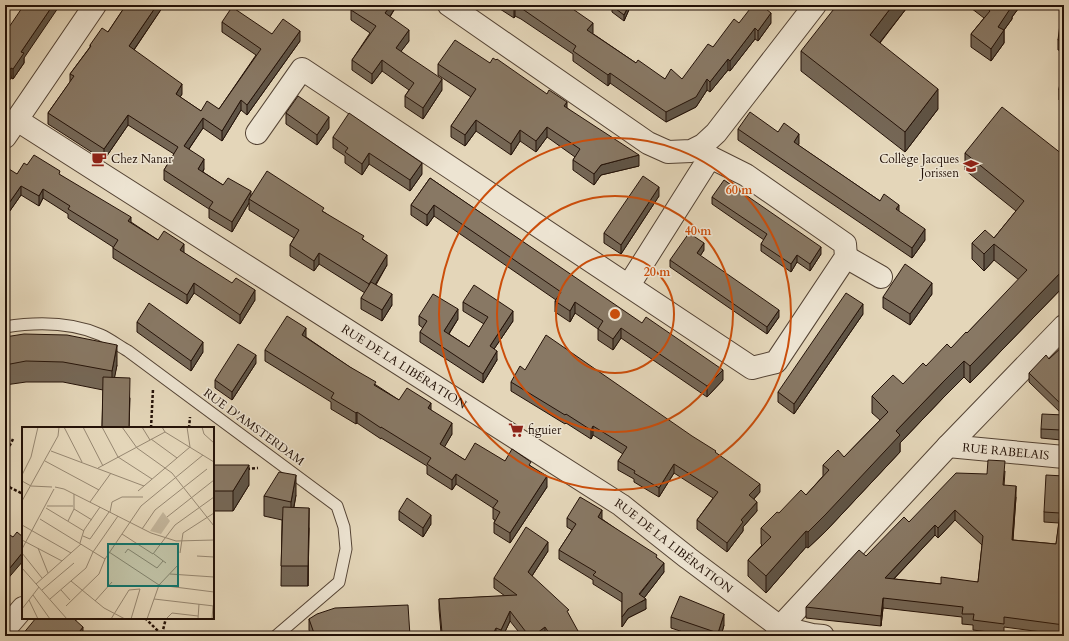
<svg xmlns="http://www.w3.org/2000/svg" width="1069" height="641" font-family="Cardo,serif">
  <style>
    .lines { fill: none; stroke-linecap: round; stroke-linejoin: round }
    .service-casing { stroke: #544334; stroke-width: 13 }
    .minor-casing { stroke: #544334; stroke-width: 24 }
    .path { stroke: #241208; stroke-width: 2.5; stroke-dasharray: 3 2; stroke-linecap: butt }
    .service { stroke: #ede4d2; stroke-width: 11 }
    .minor { stroke: #ede4d2; stroke-width: 22 }
    .wall { fill: #756756; stroke: #241208; fill-rule: evenodd }
    .shaded-wall { fill: #5f5446; stroke: #241208 }
    .building { fill: #887864; stroke: #241208; fill-rule: evenodd }
    .ring { fill: none; stroke: #cb4e0b; stroke-width: 2 }
    .labels { text-anchor: middle; stroke-width: 3; stroke-linejoin: round; paint-order: stroke }
    .poi-label { font-size: 12px; fill: #241208; stroke: #ede4d2; text-anchor: start }
    .street-label { font-size: 12px; fill: #241208; stroke: #ede4d2 }
    .inset-road { fill: none; stroke: #978872; stroke-width: 1 }
    .view { fill: #0f766e; fill-opacity: 0.15; stroke: #0f766e; stroke-width: 2 }
    .inset-edge { fill: none; stroke: #241208; stroke-width: 2 }
    .centre { fill: #cb4e0b; stroke: #ede4d2; stroke-width: 2 }
    .ring-label { font-size: 12px; text-anchor: middle; font-weight: bold; fill: #cb4e0b; stroke: #ede4d2; stroke-width: 3; stroke-linejoin: round; paint-order: stroke }
  </style>
  <rect width="100%" height="100%" fill="#e4d6b9"/>
  <filter id="stains"><feTurbulence type="fractalNoise" baseFrequency=".005" numOctaves="4"/><feColorMatrix values="0 0 0 0 .2 0 0 0 0 .09 0 0 0 0 .02 0 0 0 .5 -.17"/></filter>
  <radialGradient id="worn" r=".72"><stop offset=".6" stop-color="#630" stop-opacity="0"/><stop offset="1" stop-color="#630" stop-opacity=".3"/></radialGradient>
  <g class="lines">
    <g class="service-casing">
      <path id="service" d="M 5,327 C 36,322 71,322 101,335 C 110,339 119,346 128,351 L 337,506 L 344,527 L 346,549 L 339,582 L 276,636"/>
    </g>
    <g class="minor-casing">
      <g id="minor">
        <path d="M 449,5 L 648,143 L 668,152 L 691,151 L 703,145 L 716,133 L 815,5"/>
        <path id="s1" d="M 17,120 L 621,505 L 688,558 L 780,627 L 812,635 L 823,636"/>
        <path d="M 257,133 L 302,69 L 752,368 L 776,362 L 846,257 L 845,244 L 746,175 L 710,157"/>
        <path d="M 5,137 L 95,5"/>
        <path d="M 846,257 L 881,277"/>
        <path d="M 629,285 L 710,157"/>
        <path id="s2" d="M 948,446 L 1064,457"/>
        <path d="M 5,629 L 23,608"/>
        <path d="M 776,636 L 780,627 L 948,446 L 1064,326"/>
      </g>
    </g>
    <g class="path">
      <path d="M 151,428 L 153,389"/>
      <path d="M 189,428 L 190,417"/>
      <path d="M 5,455 L 13,439"/>
      <path d="M 247,469 L 258,468"/>
      <path d="M 5,485 L 23,494"/>
      <path d="M 145,618 L 163,636"/>
      <path d="M 162,634 L 166,618"/>
    </g>
    <use href="#service" class="service"/>
    <use href="#minor" class="minor"/>
  </g>
  <g class="wall">
    <path d="M 126,5 L 164,5 L 134,50 L 182,94 L 180,97 L 201,111 L 219,109 L 256,55 L 222,32 L 222,22 L 300,41 L 247,115 L 241,110 L 222,141 L 203,128 L 189,149 L 204,169 L 203,172 L 223,185 L 251,197 L 324,212 L 364,240 L 387,265 L 376,285 L 392,305 L 382,321 L 361,309 L 361,298 L 365,293 L 319,264 L 314,271 L 290,256 L 290,245 L 294,238 L 249,210 L 249,203 L 232,232 L 209,218 L 209,209 L 164,180 L 164,170 L 174,154 L 128,125 L 104,160 L 48,124 L 48,113 L 70,82 L 70,74 L 90,47 L 90,45 L 108,32 Z"/>
    <path d="M 397,5 L 390,17 L 409,41 L 401,51 L 442,90 L 423,119 L 405,107 L 405,96 L 409,90 L 382,71 L 372,84 L 352,70 L 352,60 L 370,33 L 351,20 L 351,10 Z"/>
    <path d="M 500,5 L 567,5 L 593,33 L 592,33 L 636,63 L 665,79 L 682,79 L 713,47 L 739,23 L 771,23 L 758,41 L 755,39 L 730,71 L 728,70 L 710,92 L 707,90 L 696,107 L 666,122 L 610,83 L 608,86 L 573,61 L 573,54 L 521,19 L 515,16 L 514,18 L 500,9 Z"/>
    <path d="M 631,5 L 624,21 L 612,12 L 612,6 Z"/>
    <path d="M 909,5 L 880,43 L 938,109 L 905,152 L 801,71 L 801,51 Z"/>
    <path d="M 967,5 L 1021,5 L 1012,17 L 1012,19 L 1004,30 L 1004,43 L 991,61 L 971,47 L 971,34 L 984,18 Z"/>
    <path d="M 1064,18 L 1064,51 L 1058,50 L 1058,40 L 1063,24 Z"/>
    <path d="M 5,33 L 24,58 L 24,63 L 13,79 L 11,78 Z"/>
    <path d="M 1064,51 L 1064,101 L 1059,100 L 1059,90 Z"/>
    <path d="M 490,63 L 567,108 L 639,166 L 601,175 L 594,185 L 573,170 L 573,160 L 575,157 L 547,137 L 536,152 L 520,141 L 511,155 L 476,131 L 465,146 L 451,137 L 451,126 L 471,97 L 438,75 L 438,64 Z"/>
    <path d="M 286,113 L 329,128 L 317,145 L 286,124 Z"/>
    <path d="M 738,129 L 778,132 L 799,144 L 798,145 L 880,201 L 899,211 L 925,240 L 912,258 L 738,140 Z"/>
    <path d="M 333,137 L 422,174 L 410,191 L 369,164 L 362,175 L 345,163 L 345,156 L 333,148 Z"/>
    <path d="M 1064,151 L 1064,286 L 970,383 L 964,377 L 943,398 L 900,443 L 900,452 L 826,531 L 808,548 L 806,547 L 766,593 L 748,576 L 748,560 L 762,545 L 761,544 L 761,528 L 779,513 L 806,495 L 823,476 L 823,465 L 844,457 L 880,420 L 872,413 L 872,396 L 903,384 L 926,366 L 951,348 L 967,333 L 1019,280 L 994,260 L 984,271 L 972,259 L 972,243 L 994,238 L 1016,211 L 965,170 L 965,153 L 1062,154 Z"/>
    <path d="M 5,174 L 17,174 L 60,175 L 131,222 L 158,240 L 184,253 L 255,300 L 240,324 L 194,293 L 187,304 L 113,258 L 113,247 L 68,218 L 68,214 L 43,198 L 39,206 L 21,195 L 7,215 L 5,214 Z"/>
    <path d="M 430,178 L 723,380 L 707,397 L 621,338 L 613,350 L 598,340 L 598,329 L 575,313 L 570,322 L 555,312 L 555,301 L 556,300 L 434,216 L 427,226 L 411,215 L 411,205 Z"/>
    <path d="M 659,196 L 621,254 L 604,243 L 604,233 Z"/>
    <path d="M 712,197 L 821,254 L 810,271 L 797,262 L 791,272 L 761,251 L 761,244 L 764,240 L 712,204 Z"/>
    <path d="M 704,250 L 700,256 L 779,317 L 767,334 L 670,267 L 670,260 Z"/>
    <path d="M 932,294 L 910,325 L 883,308 L 883,297 Z"/>
    <path d="M 463,302 L 513,321 L 494,349 L 497,360 L 483,383 L 420,342 L 420,332 L 423,328 L 419,325 L 419,316 L 458,319 L 449,334 L 469,347 L 484,324 L 463,311 Z"/>
    <path d="M 863,314 L 794,414 L 778,402 L 778,392 Z"/>
    <path d="M 137,322 L 203,352 L 191,371 L 137,332 Z"/>
    <path d="M 5,337 L 117,365 L 114,378 L 130,398 L 129,428 L 102,428 L 103,390 L 63,382 L 26,382 L 5,385 Z"/>
    <path d="M 306,337 L 376,385 L 399,400 L 431,410 L 452,434 L 444,447 L 465,460 L 505,461 L 531,466 L 547,487 L 510,543 L 494,533 L 494,523 L 495,520 L 493,519 L 493,508 L 456,484 L 452,490 L 427,474 L 427,466 L 381,438 L 381,439 L 357,423 L 356,424 L 331,409 L 331,402 L 265,361 L 265,350 Z"/>
    <path d="M 1064,345 L 1064,443 L 1061,442 L 1061,440 L 1041,438 L 1041,429 L 1063,415 L 1029,382 L 1029,373 L 1049,359 Z"/>
    <path d="M 256,363 L 232,400 L 215,388 L 215,380 Z"/>
    <path d="M 525,370 L 716,453 L 760,492 L 754,499 L 757,511 L 743,527 L 743,531 L 727,552 L 697,529 L 697,520 L 713,498 L 674,473 L 659,497 L 634,482 L 634,479 L 618,470 L 618,461 L 623,454 L 593,435 L 591,439 L 566,423 L 565,424 L 511,391 L 511,382 Z"/>
    <path d="M 213,465 L 249,485 L 233,511 L 213,511 Z"/>
    <path d="M 1005,471 L 1004,486 L 1016,497 L 1013,540 L 1056,544 L 1059,523 L 1044,522 L 1044,512 L 1064,476 L 1064,635 L 1004,627 L 1004,634 L 973,630 L 973,625 L 962,624 L 962,617 L 883,608 L 881,626 L 806,618 L 806,607 L 866,556 L 909,522 L 987,474 ZM 955,520 L 982,545 L 978,582 L 941,584 L 894,579 L 935,535 L 938,538 Z"/>
    <path d="M 296,495 L 294,507 L 309,528 L 308,586 L 281,586 L 282,520 L 264,516 L 264,496 Z"/>
    <path d="M 399,511 L 431,524 L 423,537 L 399,520 Z"/>
    <path d="M 567,518 L 602,519 L 657,558 L 664,572 L 644,598 L 646,609 L 628,618 L 622,627 L 622,602 L 593,584 L 593,580 L 559,559 L 559,550 L 572,530 L 567,527 Z"/>
    <path d="M 548,551 L 532,576 L 569,615 L 578,636 L 522,636 L 510,621 L 503,636 L 413,636 L 441,633 L 439,609 L 439,599 L 505,596 L 494,588 L 494,578 Z"/>
    <path d="M 671,617 L 724,625 L 721,636 L 695,636 L 671,628 Z"/>
    <path d="M 309,619 L 410,636 L 311,636 L 309,630 Z"/>
  </g>
  <g class="shaded-wall">
    <path d="M 53,5 L 60,5 L 24,58 L 24,63 L 13,79 L 13,69 L 21,52 Z"/>
    <path d="M 157,5 L 164,5 L 129,57 L 129,46 Z"/>
    <path d="M 391,5 L 397,5 L 385,24 L 385,13 Z"/>
    <path d="M 515,5 L 515,16 L 514,18 L 514,8 Z"/>
    <path d="M 629,5 L 631,5 L 624,21 L 624,15 Z"/>
    <path d="M 893,5 L 909,5 L 870,55 L 870,35 Z"/>
    <path d="M 1011,5 L 1021,5 L 1012,17 L 1012,19 L 1004,30 L 1004,43 L 991,61 L 991,49 L 998,27 Z"/>
    <path d="M 771,13 L 771,23 L 758,41 L 758,31 Z"/>
    <path d="M 593,23 L 593,33 L 587,40 L 587,30 Z"/>
    <path d="M 755,28 L 755,39 L 730,71 L 730,61 Z"/>
    <path d="M 409,30 L 409,41 L 396,58 L 396,48 Z"/>
    <path d="M 300,31 L 300,41 L 247,115 L 247,105 Z"/>
    <path d="M 728,59 L 728,70 L 710,92 L 710,82 Z"/>
    <path d="M 382,60 L 382,71 L 372,84 L 372,74 Z"/>
    <path d="M 11,68 L 11,78 L 5,88 L 5,77 Z"/>
    <path d="M 610,73 L 610,83 L 608,86 L 608,75 Z"/>
    <path d="M 442,79 L 442,90 L 423,119 L 423,108 Z"/>
    <path d="M 707,79 L 707,90 L 696,107 L 666,122 L 666,112 Z"/>
    <path d="M 182,84 L 182,94 L 176,104 L 176,94 Z"/>
    <path d="M 938,89 L 938,109 L 905,152 L 905,132 Z"/>
    <path d="M 241,100 L 241,110 L 222,141 L 222,131 Z"/>
    <path d="M 567,102 L 567,112 L 564,106 Z"/>
    <path d="M 128,115 L 128,125 L 104,160 L 104,149 Z"/>
    <path d="M 329,117 L 329,128 L 317,145 L 317,135 Z"/>
    <path d="M 203,118 L 203,128 L 184,156 L 184,146 Z"/>
    <path d="M 476,120 L 476,131 L 465,146 L 465,135 Z"/>
    <path d="M 547,127 L 547,137 L 536,152 L 536,141 Z"/>
    <path d="M 520,130 L 520,141 L 511,155 L 511,144 Z"/>
    <path d="M 799,134 L 799,144 L 794,152 L 794,142 Z"/>
    <path d="M 369,153 L 369,164 L 362,175 L 362,164 Z"/>
    <path d="M 639,155 L 639,166 L 601,175 L 594,185 L 594,174 L 601,165 Z"/>
    <path d="M 204,159 L 204,169 L 198,179 L 198,169 Z"/>
    <path d="M 422,163 L 422,174 L 410,191 L 410,180 Z"/>
    <path d="M 21,186 L 21,195 L 7,215 L 7,206 Z"/>
    <path d="M 659,187 L 659,196 L 621,254 L 621,245 Z"/>
    <path d="M 43,189 L 43,198 L 39,206 L 39,196 Z"/>
    <path d="M 251,191 L 251,199 L 249,199 L 249,203 L 232,232 L 232,222 Z"/>
    <path d="M 434,205 L 434,216 L 427,226 L 427,215 Z"/>
    <path d="M 899,205 L 899,215 L 896,209 Z"/>
    <path d="M 131,217 L 131,226 L 128,221 Z"/>
    <path d="M 925,229 L 925,240 L 912,258 L 912,248 Z"/>
    <path d="M 704,243 L 704,250 L 697,261 L 697,253 Z"/>
    <path d="M 184,244 L 184,253 L 180,250 Z"/>
    <path d="M 994,244 L 994,260 L 984,271 L 984,254 Z"/>
    <path d="M 821,247 L 821,254 L 810,271 L 810,264 Z"/>
    <path d="M 319,253 L 319,264 L 314,271 L 314,261 Z"/>
    <path d="M 387,255 L 387,265 L 369,295 L 369,284 Z"/>
    <path d="M 797,255 L 797,262 L 791,272 L 791,264 Z"/>
    <path d="M 1064,269 L 1064,286 L 970,383 L 970,366 Z"/>
    <path d="M 194,283 L 194,293 L 187,304 L 187,295 Z"/>
    <path d="M 932,283 L 932,294 L 910,325 L 910,314 Z"/>
    <path d="M 255,290 L 255,300 L 240,324 L 240,315 Z"/>
    <path d="M 392,294 L 392,305 L 382,321 L 382,310 Z"/>
    <path d="M 575,302 L 575,313 L 570,322 L 570,311 Z"/>
    <path d="M 863,304 L 863,314 L 794,414 L 794,404 Z"/>
    <path d="M 458,309 L 458,319 L 444,341 L 444,331 Z"/>
    <path d="M 779,310 L 779,317 L 767,334 L 767,327 Z"/>
    <path d="M 513,311 L 513,321 L 490,355 L 490,346 Z"/>
    <path d="M 306,328 L 306,338 L 302,335 Z"/>
    <path d="M 621,328 L 621,338 L 613,350 L 613,339 Z"/>
    <path d="M 203,342 L 203,352 L 191,371 L 191,361 Z"/>
    <path d="M 117,345 L 117,365 L 112,391 L 112,371 Z"/>
    <path d="M 497,351 L 497,360 L 483,383 L 483,374 Z"/>
    <path d="M 256,355 L 256,363 L 232,400 L 232,392 Z"/>
    <path d="M 964,361 L 964,377 L 943,398 L 900,443 L 900,452 L 826,531 L 808,548 L 808,532 L 896,431 L 943,382 Z"/>
    <path d="M 723,370 L 723,380 L 707,397 L 707,386 Z"/>
    <path d="M 431,403 L 431,414 L 428,408 Z"/>
    <path d="M 357,412 L 357,423 L 356,424 L 356,413 Z"/>
    <path d="M 452,423 L 452,434 L 440,455 L 440,444 Z"/>
    <path d="M 593,426 L 593,435 L 591,439 L 591,430 Z"/>
    <path d="M 674,464 L 674,473 L 659,497 L 659,488 Z"/>
    <path d="M 249,465 L 249,485 L 233,511 L 233,491 Z"/>
    <path d="M 456,474 L 456,484 L 452,490 L 452,480 Z"/>
    <path d="M 296,475 L 296,495 L 291,522 L 291,502 Z"/>
    <path d="M 547,476 L 547,487 L 510,543 L 510,533 Z"/>
    <path d="M 760,484 L 760,492 L 749,504 L 749,495 Z"/>
    <path d="M 1016,486 L 1016,497 L 1012,550 L 1012,540 Z"/>
    <path d="M 757,502 L 757,511 L 743,527 L 743,531 L 727,552 L 727,543 L 741,520 Z"/>
    <path d="M 309,508 L 309,528 L 308,586 L 308,566 Z"/>
    <path d="M 602,510 L 602,520 L 598,517 Z"/>
    <path d="M 955,510 L 955,520 L 938,538 L 938,528 Z"/>
    <path d="M 431,515 L 431,524 L 423,537 L 423,528 Z"/>
    <path d="M 935,525 L 935,535 L 885,588 L 885,578 Z"/>
    <path d="M 806,531 L 806,547 L 766,593 L 766,576 Z"/>
    <path d="M 548,542 L 548,551 L 528,582 L 528,572 Z"/>
    <path d="M 23,552 L 23,561 L 5,582 L 5,574 Z"/>
    <path d="M 664,563 L 664,572 L 641,602 L 646,599 L 646,609 L 628,618 L 622,627 L 622,617 Z"/>
    <path d="M 883,598 L 883,608 L 881,626 L 881,616 Z"/>
    <path d="M 510,611 L 510,621 L 503,636 L 501,636 L 501,630 Z"/>
    <path d="M 724,614 L 724,625 L 721,636 L 718,636 L 718,633 Z"/>
    <path d="M 71,618 L 78,618 L 71,626 Z"/>
    <path d="M 83,627 L 83,636 L 76,636 Z"/>
    <path d="M 545,627 L 545,636 L 533,636 Z"/>
    <path d="M 496,628 L 496,636 L 492,636 Z"/>
    <path d="M 578,631 L 578,636 L 569,636 Z"/>
  </g>
  <g class="building">
    <path d="M 24,5 L 53,5 L 21,52 L 24,53 L 13,69 L 11,68 L 5,77 L 5,33 Z"/>
    <path d="M 126,5 L 157,5 L 129,46 L 182,84 L 176,94 L 201,111 L 207,101 L 219,109 L 261,49 L 222,22 L 232,7 L 272,34 L 283,19 L 300,31 L 247,105 L 241,100 L 222,131 L 203,118 L 184,146 L 204,159 L 198,169 L 223,185 L 228,178 L 251,191 L 232,222 L 209,208 L 213,202 L 164,170 L 178,147 L 128,115 L 104,149 L 48,113 L 74,76 L 70,74 L 91,46 L 90,45 L 102,28 L 108,32 Z"/>
    <path d="M 354,5 L 391,5 L 385,13 L 409,30 L 396,48 L 442,79 L 423,108 L 405,96 L 414,83 L 382,60 L 372,74 L 352,60 L 376,26 L 351,10 Z"/>
    <path d="M 510,5 L 567,5 L 593,23 L 587,30 L 636,63 L 638,60 L 665,79 L 671,69 L 682,79 L 708,44 L 713,47 L 734,19 L 739,23 L 753,5 L 761,5 L 771,13 L 758,31 L 755,28 L 730,61 L 728,59 L 710,82 L 707,79 L 696,97 L 666,112 L 610,73 L 608,75 L 573,51 L 576,46 L 521,8 L 515,5 L 514,8 Z"/>
    <path d="M 612,5 L 629,5 L 624,15 L 612,6 Z"/>
    <path d="M 837,5 L 893,5 L 870,35 L 938,89 L 905,132 L 801,51 Z"/>
    <path d="M 983,5 L 1011,5 L 1011,6 L 1012,6 L 998,27 L 1004,30 L 991,49 L 971,34 L 990,11 Z"/>
    <path d="M 1064,18 L 1064,40 L 1058,40 L 1060,24 L 1063,24 Z"/>
    <path d="M 455,40 L 490,63 L 493,58 L 496,60 L 497,59 L 547,94 L 549,90 L 567,102 L 564,106 L 639,155 L 601,165 L 594,174 L 573,160 L 580,149 L 547,127 L 536,141 L 520,130 L 511,144 L 476,120 L 465,135 L 451,126 L 476,89 L 438,64 Z"/>
    <path d="M 1064,51 L 1064,90 L 1059,90 Z"/>
    <path d="M 298,96 L 329,117 L 317,135 L 286,113 Z"/>
    <path d="M 1002,107 L 1062,154 L 1064,151 L 1064,269 L 970,366 L 964,361 L 943,382 L 896,431 L 900,435 L 826,514 L 808,532 L 806,531 L 766,576 L 748,560 L 771,537 L 761,528 L 777,512 L 779,513 L 801,490 L 806,495 L 829,470 L 823,465 L 838,450 L 844,457 L 888,412 L 872,396 L 893,375 L 903,384 L 923,363 L 926,366 L 947,344 L 951,348 L 966,332 L 967,333 L 1027,270 L 994,244 L 984,254 L 972,243 L 985,230 L 994,238 L 1024,201 L 965,153 Z"/>
    <path d="M 750,112 L 778,132 L 784,123 L 799,134 L 794,142 L 880,201 L 884,194 L 899,205 L 896,209 L 925,229 L 912,248 L 738,129 Z"/>
    <path d="M 349,113 L 422,163 L 410,180 L 369,153 L 362,164 L 345,152 L 348,148 L 333,137 Z"/>
    <path d="M 34,155 L 60,171 L 59,174 L 131,217 L 128,221 L 158,240 L 164,231 L 184,244 L 180,250 L 232,283 L 236,278 L 255,290 L 240,315 L 194,283 L 187,295 L 113,248 L 118,240 L 68,209 L 70,206 L 43,189 L 39,196 L 21,186 L 7,206 L 5,204 L 5,174 L 9,169 L 17,174 L 24,163 L 27,165 Z"/>
    <path d="M 267,171 L 324,208 L 322,211 L 364,236 L 362,239 L 387,255 L 369,284 L 319,253 L 314,261 L 290,245 L 299,230 L 249,199 Z"/>
    <path d="M 643,176 L 659,187 L 621,245 L 604,233 Z"/>
    <path d="M 430,178 L 642,323 L 646,317 L 723,370 L 707,386 L 621,328 L 613,339 L 598,329 L 603,321 L 575,302 L 570,311 L 555,301 L 561,292 L 434,205 L 427,215 L 411,205 Z"/>
    <path d="M 724,180 L 821,247 L 810,264 L 797,255 L 791,264 L 761,244 L 767,234 L 712,197 Z"/>
    <path d="M 689,233 L 704,243 L 697,253 L 779,310 L 767,327 L 670,260 Z"/>
    <path d="M 905,264 L 932,283 L 910,314 L 883,297 Z"/>
    <path d="M 371,282 L 392,294 L 382,310 L 361,298 Z"/>
    <path d="M 474,285 L 513,311 L 490,346 L 497,351 L 483,374 L 420,332 L 427,321 L 419,316 L 433,294 L 458,309 L 444,331 L 469,347 L 488,317 L 463,302 Z"/>
    <path d="M 846,293 L 863,304 L 794,404 L 778,392 Z"/>
    <path d="M 149,303 L 203,342 L 191,361 L 137,322 Z"/>
    <path d="M 287,316 L 306,328 L 302,335 L 350,367 L 376,382 L 374,385 L 399,400 L 407,388 L 431,403 L 428,408 L 452,423 L 440,444 L 465,460 L 475,443 L 505,461 L 512,449 L 531,462 L 529,465 L 547,476 L 510,533 L 494,523 L 500,512 L 493,508 L 498,501 L 456,474 L 452,480 L 427,464 L 431,458 L 381,427 L 381,428 L 357,412 L 356,413 L 331,398 L 334,393 L 265,350 Z"/>
    <path d="M 24,334 L 67,335 L 117,345 L 112,371 L 63,362 L 26,361 L 5,365 L 5,337 Z"/>
    <path d="M 546,335 L 692,436 L 716,451 L 715,452 L 760,484 L 749,495 L 757,502 L 741,520 L 743,522 L 727,543 L 697,520 L 718,492 L 674,464 L 659,488 L 634,473 L 635,471 L 618,461 L 627,447 L 593,426 L 591,430 L 566,414 L 565,415 L 511,382 L 520,366 L 525,370 Z"/>
    <path d="M 238,344 L 256,355 L 232,392 L 215,380 Z"/>
    <path d="M 1064,345 L 1064,407 L 1029,373 L 1046,355 L 1049,359 Z"/>
    <path d="M 103,377 L 130,378 L 129,428 L 102,428 Z"/>
    <path d="M 1042,414 L 1064,415 L 1064,433 L 1061,433 L 1061,430 L 1041,429 Z"/>
    <path d="M 988,460 L 1005,461 L 1003,485 L 1016,486 L 1012,540 L 1056,544 L 1060,513 L 1044,512 L 1046,475 L 1064,476 L 1064,625 L 1004,617 L 1004,624 L 973,620 L 974,614 L 962,614 L 963,607 L 883,598 L 881,616 L 806,607 L 859,550 L 866,556 L 904,517 L 909,522 L 956,473 L 987,474 ZM 955,510 L 983,536 L 978,582 L 941,577 L 941,584 L 885,578 L 935,525 L 938,528 Z"/>
    <path d="M 213,465 L 249,465 L 233,491 L 213,491 Z"/>
    <path d="M 279,472 L 296,475 L 291,502 L 264,496 Z"/>
    <path d="M 580,497 L 602,510 L 598,517 L 657,555 L 656,557 L 664,563 L 639,594 L 646,599 L 628,609 L 622,617 L 622,593 L 593,575 L 596,572 L 559,550 L 576,524 L 567,518 Z"/>
    <path d="M 407,498 L 431,515 L 423,528 L 399,511 Z"/>
    <path d="M 283,507 L 309,508 L 308,566 L 281,566 Z"/>
    <path d="M 526,527 L 548,542 L 528,572 L 569,610 L 567,611 L 578,631 L 569,636 L 551,636 L 545,627 L 533,636 L 529,636 L 510,611 L 501,630 L 496,628 L 492,636 L 467,636 L 465,635 L 465,636 L 414,636 L 413,633 L 442,633 L 439,599 L 517,595 L 494,578 Z"/>
    <path d="M 5,532 L 13,537 L 17,532 L 23,537 L 23,552 L 5,574 Z"/>
    <path d="M 680,596 L 724,614 L 718,633 L 671,617 Z"/>
    <path d="M 408,605 L 410,636 L 315,636 L 309,619 L 317,614 L 335,608 Z"/>
    <path d="M 36,618 L 73,618 L 83,627 L 76,636 L 23,636 L 22,635 Z"/>
  </g>
  <g class="ring">
    <circle cx="615" cy="314" r="59"/>
    <circle cx="615" cy="314" r="118"/>
    <circle cx="615" cy="314" r="176"/>
  </g>
  <defs>
    <g id="cafe-bare" transform="scale(1.2)"><path d="M-5.5-4.5H6V0H3Q3 3.5 0 3.5H-2.5Q-5.5 3.5-5.5 0ZM3-3.2v2h1.7v-2ZM-6 4.5H4V6H-6Z" fill="#8f2418" stroke="#ede4d2" stroke-width="2.5" paint-order="stroke"/></g>
    <g id="school-bare" transform="scale(1.2)"><path d="M0-5L7-2L0 1L-7-2ZM-4 1L0 2.5L4 1V4Q0 6-4 4Z" fill="#8f2418" stroke="#ede4d2" stroke-width="2.5" paint-order="stroke"/></g>
    <g id="supermarket-bare" transform="scale(1.2)"><path d="M-6-5.5h2.5l.6 2H6L4.5 2H-2.5L-4.4-4H-6ZM-1.5 3.2a1.3 1.3 0 1 0 .1 0ZM3 3.2a1.3 1.3 0 1 0 .1 0Z" fill="#8f2418" stroke="#ede4d2" stroke-width="2.5" paint-order="stroke"/></g>
  </defs>
  <g fill-rule="evenodd">
    <use href="#cafe-bare" x="99" y="159"/>
    <use href="#school-bare" x="971" y="166"/>
    <use href="#supermarket-bare" x="516" y="430"/>
  </g>
  <g class="labels">
    <g class="poi-label">
      <text x="111" y="163">Chez Nanar</text>
      <text x="959" y="163" text-anchor="end">Collège Jacques<tspan x="959" dy="14">Jorissen</tspan></text>
      <text x="528" y="434">figuier</text>
    </g>
    <g class="street-label">
      <text dy="4" stroke="none"><textPath href="#s1" startOffset="459">RUE DE LA LIBÉRATION</textPath></text>
      <text transform="translate(254 427) rotate(36)" y="4">RUE D'AMSTERDAM</text>
      <text dy="4" stroke="none"><textPath href="#s2" startOffset="58">RUE RABELAIS</textPath></text>
      <text dy="4" stroke="none"><textPath href="#s1" startOffset="783">RUE DE LA LIBÉRATION</textPath></text>
    </g>
  </g>
  <g transform="translate(22 427)">
    <rect width="192" height="192" fill="#e4d6b9"/>
    <path d="M 141,85 L 148,94 L 139,107 L 128,104 Z" fill="#c3b59b"/>
    <path class="inset-road" d="M 42,0 L 60,35M 61,0 L 81,39M 80,0 L 96,30 L 130,52M 100,0 L 115,21 L 150,46 L 192,99M 120,0 L 128,13M 140,0 L 143,5 L 192,35M 165,0 L 168,20M 180,0 L 182,7 L 192,16M 129,12 L 155,31M 29,24 L 122,59M 23,34 L 77,63M 76,41 L 143,5M 0,48 L 9,30 L 16,0M 0,54 L 9,59 L 30,60M 33,60 L 42,62 L 129,106 L 154,114 L 192,113M 116,64 L 168,20M 0,74 L 36,9 L 37,0M 68,75 L 89,46M 25,79 L 51,79M 24,81 L 62,104M 52,82 L 70,93M 88,85 L 90,75 L 100,70 L 121,70M 145,90 L 192,53M 18,92 L 83,132M 46,94 L 52,82 L 52,67M 0,98 L 49,126M 120,102 L 133,83 L 185,42M 100,107 L 131,127 L 153,98 L 192,70M 61,109 L 68,112 L 87,85M 0,113 L 40,134M 58,116 L 62,103 L 78,80M 16,121 L 26,146M 0,122 L 32,62M 87,125 L 137,158 L 192,165M 0,126 L 20,151M 103,126 L 106,122 L 135,141 L 141,134M 158,126 L 161,106 L 192,86M 132,127 L 144,136M 175,129 L 192,130M 0,141 L 45,192M 148,147 L 192,150M 49,154 L 82,181 L 103,192M 14,157 L 59,117M 20,163 L 52,136M 39,163 L 48,173M 11,168 L 28,192M 28,172 L 64,141 L 71,125 L 96,89M 132,172 L 192,179M 7,173 L 16,192M 73,174 L 90,155M 44,179 L 77,147 L 83,132 L 119,79 L 181,28M 0,182 L 17,160M 89,192 L 107,163 L 118,162 L 109,192M 125,192 L 137,158 L 156,138M 144,192 L 150,186 L 176,189M 176,192 L 177,177M 190,192 L 191,179"/>
    <path class="view" d="M 86,117 L 156,117 L 156,159 L 86,159 Z"/>
    <rect width="192" height="192" class="inset-edge"/>
  </g>
  <circle cx="615" cy="314" r="6" class="centre"/>
  <g class="ring-label">
    <text x="739" y="194">60 m</text>
    <text x="698" y="235">40 m</text>
    <text x="657" y="276">20 m</text>
  </g>
  <rect width="1069" height="641" fill="none" stroke="#e4d6b9" stroke-width="20"/>
  <rect x="6" y="6" width="1057" height="629" fill="none" stroke="#241208" stroke-width="2"/>
  <rect x="10" y="10" width="1049" height="621" fill="none" stroke="#241208"/>
  <rect width="100%" height="100%" filter="url(#stains)"/>
  <rect width="100%" height="100%" fill="url(#worn)"/>
</svg>
